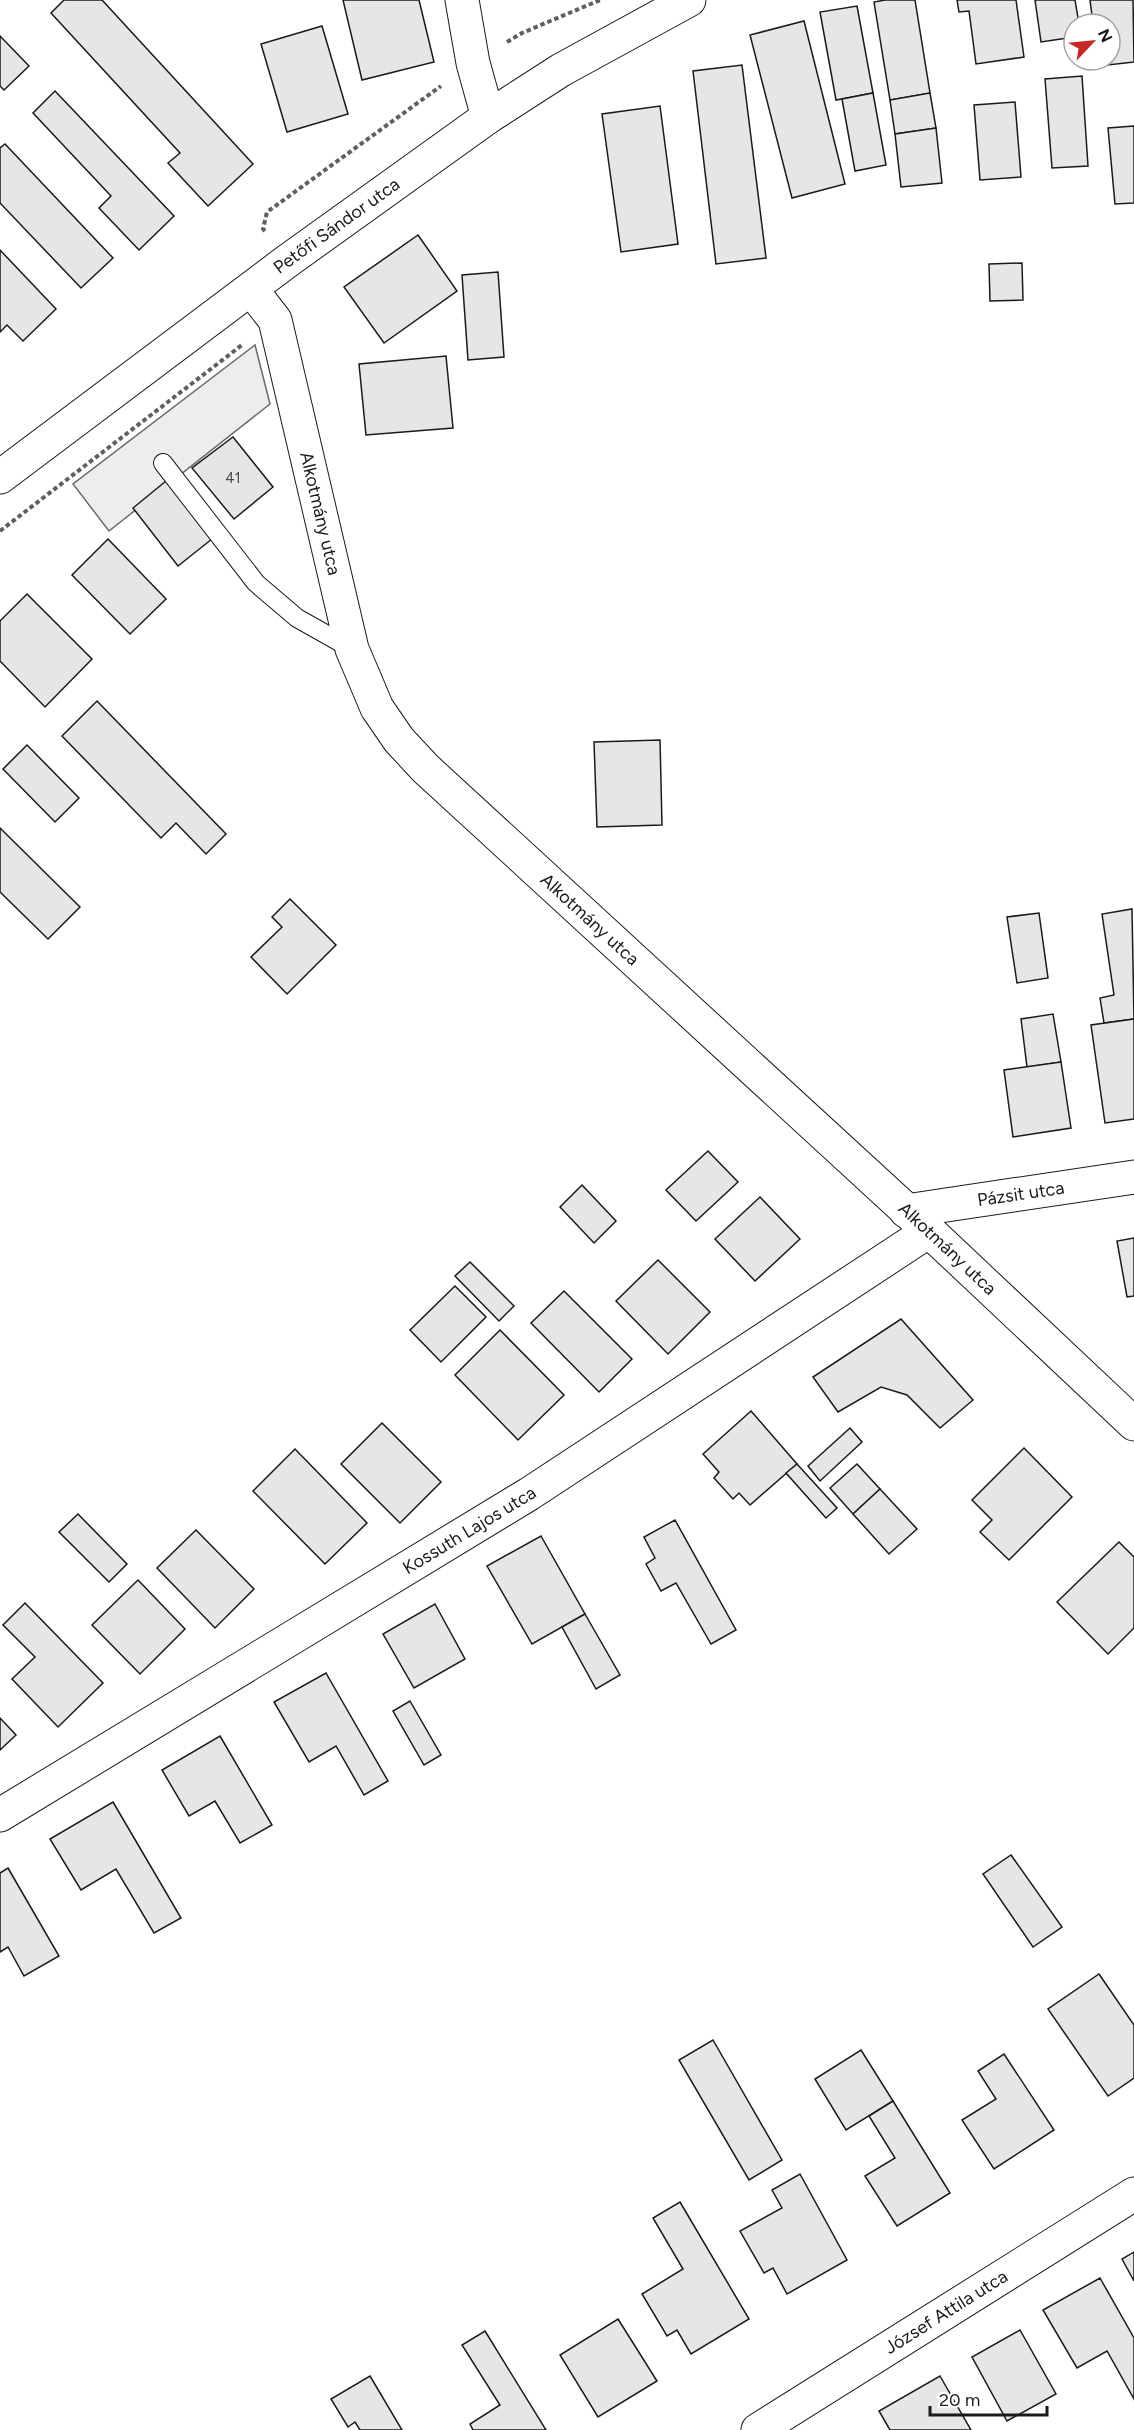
<svg xmlns="http://www.w3.org/2000/svg" width="1134" height="2430" font-family="Figtree,sans-serif">
  <style>
    .parking { fill: #ededed; stroke: #6a6a6a; stroke-width: 1.5 }
    .building { fill: #e6e6e6; stroke: #1a1a1a; stroke-width: 1.5 }
    .lines { fill: none; stroke-linecap: round; stroke-linejoin: round }
    .lane-casing { stroke: #1a1a1a; stroke-width: 20 }
    .street-casing { stroke: #1a1a1a; stroke-width: 35 }
    .secondary-casing { stroke: #1a1a1a; stroke-width: 35 }
    .path { stroke: #5f5f5f; stroke-width: 4; stroke-dasharray: 4.5 3; stroke-linecap: butt }
    .lane { stroke: #fff; stroke-width: 18 }
    .street { stroke: #fff; stroke-width: 33 }
    .secondary { stroke: #fff; stroke-width: 33 }
    .labels { text-anchor: middle; stroke-width: 4.5; stroke-linejoin: round; paint-order: stroke }
    .number-label { font-size: 15px; fill: #4d4d4d }
    .street-label { font-size: 18px; fill: #1a1a1a; stroke: #fff }
  </style>
  <rect width="100%" height="100%" fill="#fff"/>
  <path class="parking" d="M 255,345 L 270,404 L 109,531 L 73,484 Z"/>
  <g class="building">
    <path d="M 64,0 L 102,0 L 253,164 L 208,206 L 168,163 L 180,153 L 51,13 Z"/>
    <path d="M 343,0 L 419,0 L 434,62 L 362,80 Z"/>
    <path d="M 885,0 L 915,0 L 930,93 L 890,100 L 874,2 Z"/>
    <path d="M 957,0 L 1016,0 L 1024,57 L 976,64 L 969,11 L 959,12 Z"/>
    <path d="M 1035,0 L 1075,0 L 1079,24 L 1074,24 L 1074,37 L 1041,42 Z"/>
    <path d="M 1090,0 L 1133,0 L 1134,62 L 1099,66 L 1098,60 L 1110,60 L 1110,24 L 1093,24 Z"/>
    <path d="M 857,6 L 873,93 L 836,100 L 820,12 Z"/>
    <path d="M 804,21 L 845,184 L 792,198 L 750,35 Z"/>
    <path d="M 322,26 L 348,114 L 287,132 L 261,44 Z"/>
    <path d="M 0,36 L 29,66 L 4,90 L 0,86 Z"/>
    <path d="M 742,65 L 766,258 L 716,264 L 693,71 Z"/>
    <path d="M 1082,76 L 1088,166 L 1052,168 L 1045,79 Z"/>
    <path d="M 55,91 L 174,216 L 139,250 L 99,208 L 111,196 L 33,113 Z"/>
    <path d="M 873,93 L 886,165 L 855,171 L 842,99 Z"/>
    <path d="M 930,93 L 936,128 L 895,134 L 890,100 Z"/>
    <path d="M 1015,102 L 1021,177 L 980,180 L 974,105 Z"/>
    <path d="M 660,106 L 678,244 L 621,252 L 602,114 Z"/>
    <path d="M 1134,126 L 1134,203 L 1115,204 L 1108,128 Z"/>
    <path d="M 936,128 L 942,183 L 901,187 L 895,134 Z"/>
    <path d="M 5,144 L 113,258 L 81,288 L 0,203 L 0,148 Z"/>
    <path d="M 418,235 L 457,291 L 384,343 L 344,287 Z"/>
    <path d="M 0,250 L 56,309 L 23,341 L 7,325 L 0,332 Z"/>
    <path d="M 1022,263 L 1023,300 L 990,301 L 989,264 Z"/>
    <path d="M 498,272 L 504,357 L 468,360 L 462,275 Z"/>
    <path d="M 446,356 L 453,428 L 366,435 L 359,364 Z"/>
    <path d="M 233,437 L 273,487 L 234,519 L 192,468 Z"/>
    <path d="M 166,481 L 212,539 L 178,566 L 133,508 Z"/>
    <path d="M 108,539 L 166,599 L 130,634 L 72,575 Z"/>
    <path d="M 27,594 L 92,659 L 45,707 L 0,661 L 0,621 Z"/>
    <path d="M 97,701 L 226,834 L 206,854 L 176,823 L 161,838 L 62,736 Z"/>
    <path d="M 660,740 L 662,825 L 597,827 L 594,742 Z"/>
    <path d="M 27,745 L 79,798 L 55,822 L 3,769 Z"/>
    <path d="M 0,828 L 80,907 L 48,939 L 0,892 Z"/>
    <path d="M 290,899 L 336,945 L 287,994 L 251,957 L 282,927 L 272,917 Z"/>
    <path d="M 1132,909 L 1134,1019 L 1104,1023 L 1100,998 L 1114,995 L 1102,914 Z"/>
    <path d="M 1039,913 L 1048,978 L 1017,983 L 1007,917 Z"/>
    <path d="M 1053,1014 L 1061,1062 L 1027,1067 L 1021,1019 Z"/>
    <path d="M 1134,1019 L 1134,1119 L 1105,1123 L 1091,1025 Z"/>
    <path d="M 1061,1062 L 1071,1128 L 1013,1137 L 1004,1070 Z"/>
    <path d="M 708,1151 L 738,1182 L 696,1221 L 666,1190 Z"/>
    <path d="M 582,1185 L 616,1221 L 594,1243 L 560,1207 Z"/>
    <path d="M 760,1197 L 800,1239 L 755,1281 L 715,1239 Z"/>
    <path d="M 1134,1238 L 1134,1296 L 1127,1297 L 1117,1241 Z"/>
    <path d="M 658,1260 L 710,1312 L 668,1354 L 616,1301 Z"/>
    <path d="M 470,1262 L 514,1306 L 499,1321 L 455,1276 Z"/>
    <path d="M 455,1286 L 486,1317 L 441,1362 L 410,1330 Z"/>
    <path d="M 564,1291 L 632,1359 L 599,1392 L 531,1323 Z"/>
    <path d="M 901,1319 L 973,1400 L 940,1428 L 907,1395 L 881,1387 L 838,1412 L 813,1377 Z"/>
    <path d="M 500,1330 L 564,1395 L 518,1440 L 455,1375 Z"/>
    <path d="M 751,1411 L 797,1464 L 750,1505 L 739,1493 L 733,1499 L 714,1478 L 719,1472 L 703,1454 Z"/>
    <path d="M 382,1423 L 441,1482 L 400,1523 L 341,1464 Z"/>
    <path d="M 850,1428 L 862,1442 L 820,1481 L 808,1466 Z"/>
    <path d="M 1024,1448 L 1072,1497 L 1009,1560 L 980,1532 L 992,1520 L 972,1500 Z"/>
    <path d="M 295,1449 L 367,1523 L 325,1564 L 253,1491 Z"/>
    <path d="M 797,1464 L 837,1508 L 826,1518 L 786,1473 Z"/>
    <path d="M 857,1464 L 880,1489 L 853,1514 L 830,1488 Z"/>
    <path d="M 880,1489 L 917,1529 L 889,1554 L 853,1514 Z"/>
    <path d="M 78,1514 L 127,1564 L 109,1582 L 59,1532 Z"/>
    <path d="M 675,1520 L 736,1630 L 711,1644 L 676,1583 L 661,1591 L 646,1564 L 655,1558 L 644,1537 Z"/>
    <path d="M 196,1530 L 254,1589 L 215,1628 L 157,1568 Z"/>
    <path d="M 541,1536 L 585,1614 L 532,1644 L 487,1566 Z"/>
    <path d="M 1119,1542 L 1134,1557 L 1134,1628 L 1108,1654 L 1057,1602 Z"/>
    <path d="M 138,1580 L 185,1629 L 140,1674 L 92,1625 Z"/>
    <path d="M 25,1603 L 103,1683 L 58,1727 L 12,1679 L 35,1657 L 3,1625 Z"/>
    <path d="M 435,1604 L 465,1659 L 414,1688 L 383,1634 Z"/>
    <path d="M 585,1614 L 620,1675 L 596,1689 L 562,1627 Z"/>
    <path d="M 326,1673 L 388,1781 L 364,1795 L 336,1746 L 309,1762 L 274,1702 Z"/>
    <path d="M 410,1701 L 441,1755 L 424,1765 L 393,1711 Z"/>
    <path d="M 0,1718 L 16,1735 L 0,1750 Z"/>
    <path d="M 220,1736 L 272,1825 L 240,1843 L 215,1801 L 189,1816 L 162,1770 Z"/>
    <path d="M 113,1802 L 181,1918 L 154,1933 L 116,1869 L 81,1890 L 50,1839 Z"/>
    <path d="M 1011,1855 L 1062,1927 L 1033,1947 L 983,1874 Z"/>
    <path d="M 8,1868 L 59,1956 L 24,1976 L 8,1947 L 0,1952 L 0,1873 Z"/>
    <path d="M 1099,1974 L 1134,2025 L 1134,2078 L 1108,2096 L 1048,2009 Z"/>
    <path d="M 713,2040 L 782,2160 L 749,2180 L 679,2060 Z"/>
    <path d="M 861,2050 L 893,2101 L 846,2130 L 815,2079 Z"/>
    <path d="M 1004,2054 L 1054,2130 L 994,2169 L 962,2120 L 996,2099 L 978,2071 Z"/>
    <path d="M 893,2101 L 950,2193 L 897,2226 L 865,2176 L 895,2158 L 869,2116 Z"/>
    <path d="M 800,2174 L 847,2260 L 787,2294 L 773,2268 L 764,2273 L 740,2231 L 782,2208 L 772,2190 Z"/>
    <path d="M 680,2202 L 749,2319 L 691,2354 L 677,2330 L 667,2336 L 642,2294 L 683,2269 L 653,2218 Z"/>
    <path d="M 1134,2252 L 1134,2281 L 1122,2259 Z"/>
    <path d="M 1100,2278 L 1134,2338 L 1134,2399 L 1107,2351 L 1077,2368 L 1043,2310 Z"/>
    <path d="M 618,2319 L 657,2381 L 598,2417 L 560,2355 Z"/>
    <path d="M 1020,2330 L 1056,2394 L 1007,2421 L 972,2357 Z"/>
    <path d="M 485,2331 L 546,2430 L 473,2430 L 470,2424 L 500,2405 L 462,2345 Z"/>
    <path d="M 370,2376 L 402,2430 L 360,2430 L 355,2422 L 348,2427 L 331,2399 Z"/>
    <path d="M 940,2376 L 971,2430 L 890,2430 L 879,2411 Z"/>
  </g>
  <g class="lines">
    <g class="lane-casing">
      <path id="lane" d="M 163,463 L 256,583 L 297,618 L 352,649"/>
    </g>
    <g class="street-casing">
      <g id="street">
        <path d="M 462,0 L 473,63 L 488,117"/>
        <path id="s1" d="M 251,289 L 275,320 L 352,649 L 377,708 L 399,740 L 425,768 L 929,1231 L 1134,1424"/>
        <path id="s2" d="M 906,1211 L 1134,1177"/>
        <path id="s3" d="M 0,1815 L 529,1494 L 929,1231"/>
        <path id="s4" d="M 758,2430 L 1134,2194"/>
      </g>
    </g>
    <g class="secondary-casing">
      <g id="secondary">
        <path id="s5" d="M 0,477 L 286,262 L 488,117 L 561,70 L 689,0"/>
      </g>
    </g>
    <g class="path">
      <path d="M 507,42 L 522,33 L 600,0"/>
      <path d="M 265,231 L 263,229 L 267,212 L 441,86"/>
      <path d="M 0,531 L 242,345"/>
    </g>
    <use href="#lane" class="lane"/>
    <use href="#street" class="street"/>
    <use href="#secondary" class="secondary"/>
  </g>
  <g class="labels">
    <g class="number-label">
      <text x="233" y="483">41</text>
    </g>
    <g class="street-label">
      <text dy="6" stroke="none"><textPath href="#s5" startOffset="420">Petőfi Sándor utca</textPath></text>
      <text dy="6" stroke="none"><textPath href="#s1" startOffset="238">Alkotmány utca</textPath></text>
      <text dy="6" stroke="none"><textPath href="#s1" startOffset="742">Alkotmány utca</textPath></text>
      <text dy="6" stroke="none"><textPath href="#s2" startOffset="116">Pázsit utca</textPath></text>
      <text dy="6" stroke="none"><textPath href="#s1" startOffset="1228">Alkotmány utca</textPath></text>
      <text dy="6" stroke="none"><textPath href="#s3" startOffset="549">Kossuth Lajos utca</textPath></text>
      <text dy="6" stroke="none"><textPath href="#s4" startOffset="222">József Attila utca</textPath></text>
    </g>
  </g>
  <g transform="translate(1092 42) rotate(64)"><circle r="28" fill="#ffffff" stroke="#a3a3a3" stroke-width="1.5"/>
  <path d="M0-4.5L10 22L0 15L-10 22Z" fill="#c62828"/>
  <text y="-9" font-size="16" font-weight="bold" text-anchor="middle" fill="#1a1a1a">N</text>
  </g>
  <path d="M930 2406v9h117v-9" fill="none" stroke="#1a1a1a" stroke-width="3"/>
  <text x="939" y="2406" font-size="18" fill="#1a1a1a" stroke="#ffffff" stroke-width="4.5" paint-order="stroke">20 m</text>
</svg>
